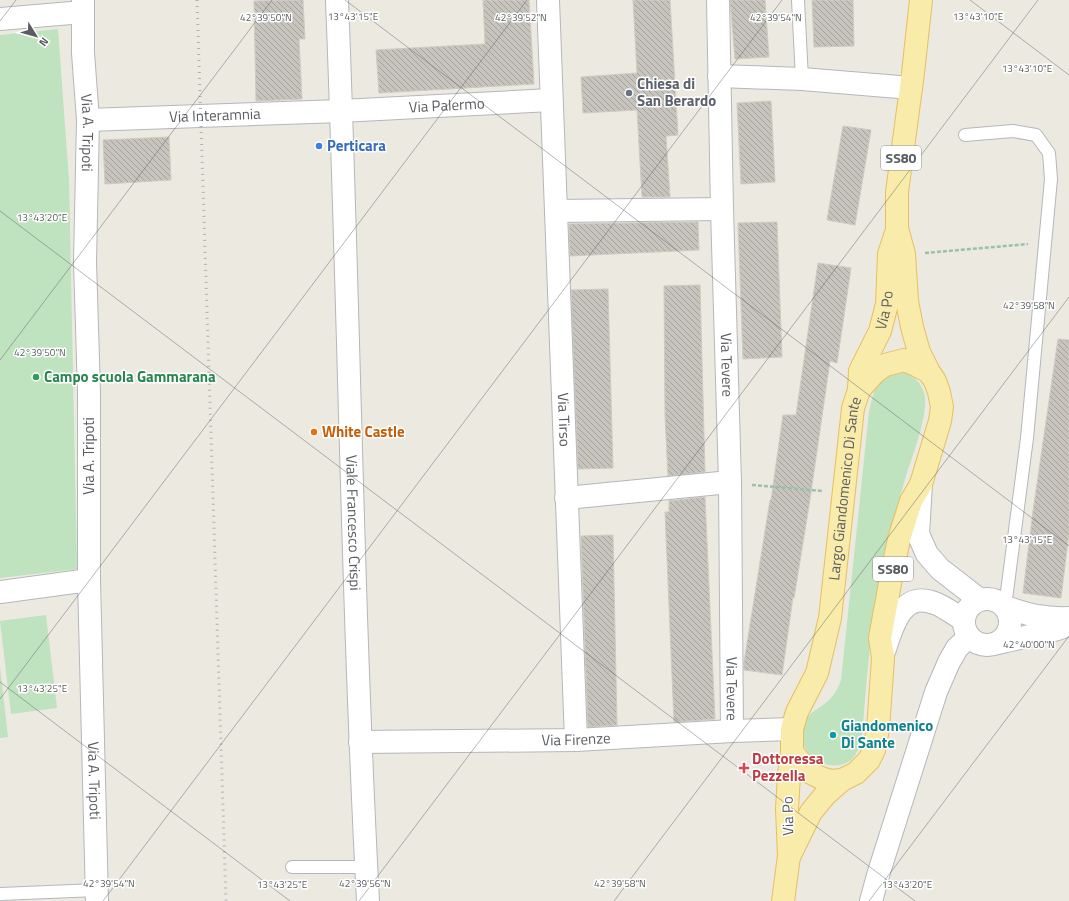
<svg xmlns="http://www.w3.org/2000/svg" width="1069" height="901" font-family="'Titillium Web',sans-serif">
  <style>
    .grass { fill: #bfe2bf }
    .building { fill: url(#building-back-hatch); stroke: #d0cbc0 }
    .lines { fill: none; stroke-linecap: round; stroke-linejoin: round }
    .service-casing { stroke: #b4b7bb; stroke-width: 14 }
    .minor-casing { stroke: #b4b7bb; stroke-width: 24 }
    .tertiary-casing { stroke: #b4b7bb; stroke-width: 24 }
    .primary-casing { stroke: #e7bf5f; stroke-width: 24 }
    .path { stroke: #99c2a4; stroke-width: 2.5; stroke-dasharray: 4 2; stroke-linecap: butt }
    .service { stroke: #fff; stroke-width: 12 }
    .minor { stroke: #fff; stroke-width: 22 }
    .tertiary { stroke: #fff; stroke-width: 22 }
    .primary { stroke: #f9eba9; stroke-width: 22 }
    .rail { stroke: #b0b1b1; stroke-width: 3; stroke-dasharray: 1 5; stroke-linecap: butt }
    .ticks { fill: none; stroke: #5a5d61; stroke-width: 1; stroke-opacity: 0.45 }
    .worship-dot { fill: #6b7280; stroke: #fff; stroke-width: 1.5 }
    .shop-dot { fill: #3f7fe0; stroke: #fff; stroke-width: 1.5 }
    .leisure-dot { fill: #2e9e5b; stroke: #fff; stroke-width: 1.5 }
    .food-dot { fill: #e8710a; stroke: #fff; stroke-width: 1.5 }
    .culture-dot { fill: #0f9aa8; stroke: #fff; stroke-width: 1.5 }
    .health-dot { fill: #e0444e; stroke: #fff; stroke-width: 1.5 }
    .labels { text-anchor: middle; stroke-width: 3; stroke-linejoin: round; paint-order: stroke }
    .shield { fill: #fff; stroke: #8c8e90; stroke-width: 1 }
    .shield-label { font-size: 14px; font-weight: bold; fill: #5a5d61 }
    .worship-label { font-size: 15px; font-weight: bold; fill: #5b616d; stroke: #fff; text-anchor: start }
    .street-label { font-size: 15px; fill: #5a5d61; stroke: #fff }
    .shop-label { font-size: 15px; font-weight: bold; fill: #366cbe; stroke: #fff; text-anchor: start }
    .leisure-label { font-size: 15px; font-weight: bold; fill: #27864d; stroke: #fff; text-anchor: start }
    .food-label { font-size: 15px; font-weight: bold; fill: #c56008; stroke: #fff; text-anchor: start }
    .culture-label { font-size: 15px; font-weight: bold; fill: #0d838f; stroke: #fff; text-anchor: start }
    .health-label { font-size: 15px; font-weight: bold; fill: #be3a42; stroke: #fff; text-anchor: start }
    .ticks-label { font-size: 10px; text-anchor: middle; fill: #5a5d61; stroke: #fff; stroke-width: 3; stroke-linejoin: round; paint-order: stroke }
  </style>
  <defs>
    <pattern id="building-back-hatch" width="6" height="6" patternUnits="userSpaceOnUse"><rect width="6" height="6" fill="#c7c4be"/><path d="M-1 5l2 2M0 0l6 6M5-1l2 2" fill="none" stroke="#a5a29e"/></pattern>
  </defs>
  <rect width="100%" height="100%" fill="#ece9e1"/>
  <g class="grass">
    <path d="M 58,29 L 69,180 L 77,569 L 0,578 L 0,35 Z"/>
    <path d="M 896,372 C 910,371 923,382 925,397 C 927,419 913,454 906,476 C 898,502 891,529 885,556 C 871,615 867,676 862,737 C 860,744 858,753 852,759 C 831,777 795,755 803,727 C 807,712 818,710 828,701 C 834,696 838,688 841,680 L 869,412 C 874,392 874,380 896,372 Z"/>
    <path d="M 46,615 L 57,708 L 11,714 L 0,621 Z"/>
    <path d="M 0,667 L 8,737 L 0,738 Z"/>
  </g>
  <g class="building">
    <path d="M 303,0 L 305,39 L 299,39 L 302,99 L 256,101 L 254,1 Z"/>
    <path d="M 483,0 L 529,0 L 534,84 L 379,93 L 376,50 L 485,44 Z"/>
    <path d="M 633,0 L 670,0 L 678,135 L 666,136 L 670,197 L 642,197 L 637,110 L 583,113 L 581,77 L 637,73 Z"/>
    <path d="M 730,0 L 765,0 L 769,57 L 735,59 Z"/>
    <path d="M 812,0 L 853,0 L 854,46 L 814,47 Z"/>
    <path d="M 771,101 L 775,182 L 741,184 L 737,103 Z"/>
    <path d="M 843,126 L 871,130 L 855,225 L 827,220 Z"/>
    <path d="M 169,137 L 171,180 L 105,184 L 103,140 Z"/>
    <path d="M 698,222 L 699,250 L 570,256 L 569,224 Z"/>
    <path d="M 777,222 L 782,357 L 743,359 L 738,223 Z"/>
    <path d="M 818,263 L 851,268 L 837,363 L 830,361 L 809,506 L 794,598 L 793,597 L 782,675 L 744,670 L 744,662 L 770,500 L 771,500 L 783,415 L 796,415 Z"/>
    <path d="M 700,285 L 705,472 L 668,476 L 665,416 L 664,286 Z"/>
    <path d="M 608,289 L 613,468 L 578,469 L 571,290 Z"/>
    <path d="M 1058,339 L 1069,340 L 1069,533 L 1061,598 L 1023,593 L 1033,511 Z"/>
    <path d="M 705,497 L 715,719 L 674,722 L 665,512 L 669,512 L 669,501 Z"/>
    <path d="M 613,535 L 617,725 L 588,727 L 581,536 Z"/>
  </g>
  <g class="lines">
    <g class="service-casing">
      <g id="service">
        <path d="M 798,0 L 802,79"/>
        <path d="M 965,135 L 1013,131 L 1036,135 L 1049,153 L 1051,179 L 1027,438 L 1005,607"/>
        <path d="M 292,867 L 366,867"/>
        <path d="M 0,894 L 97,890"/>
      </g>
    </g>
    <g class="minor-casing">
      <g id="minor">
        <path id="s1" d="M 83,0 L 83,53 L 88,120 L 85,262 L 89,392 L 89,580 L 97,901"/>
        <path id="s2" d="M 548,0 L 576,740"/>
        <path id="s3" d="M 718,0 L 722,209 L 730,482 L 732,731"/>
        <path d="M 0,19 L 83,12"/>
        <path d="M 719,76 L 802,79 L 911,88"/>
        <path id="s4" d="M 88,120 L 341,111 L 551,100"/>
        <path d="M 556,211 L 722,209"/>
        <path d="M 921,484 L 918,534 L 927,554 L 940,569 L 980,600"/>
        <path d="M 566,498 L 730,482"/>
        <path d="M 0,592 L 89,580"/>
        <circle cx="987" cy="622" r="23"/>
        <path d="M 1005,607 C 1030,615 1043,619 1069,618"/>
        <path d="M 994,644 C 1019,637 1045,635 1069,625"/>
        <path d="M 885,649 C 893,624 903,589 937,604 C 946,608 955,615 964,620"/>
        <path id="s5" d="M 360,742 L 576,740 L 732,731 L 792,729"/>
        <path d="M 871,901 L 879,872 L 936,692 L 949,662 L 957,648 L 969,637"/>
      </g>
    </g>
    <g class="tertiary-casing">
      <g id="tertiary">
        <path id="s6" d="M 337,0 C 349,300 352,601 368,901"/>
      </g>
    </g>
    <g class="primary-casing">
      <g id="primary">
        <path d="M 921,0 L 913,73 L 897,192 L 897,228 L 904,254 L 907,301 L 912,327 L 919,352 L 929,372"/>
        <path id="s7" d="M 859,389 L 860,371 L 880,331 L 887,304 L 889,254 L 897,230"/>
        <path d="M 790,855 L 811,812 L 825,795 L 842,780"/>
        <path id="s8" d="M 783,901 L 789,856 L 787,809 L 789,775 L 792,752 L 792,729 L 797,712 L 817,673 L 830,618 L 853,408 L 859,390 L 875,372 L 885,365 L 904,360 L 914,364 L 929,372 L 935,381 L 939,392 L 942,407 L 940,421 L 921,484 L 911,501 L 899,539 L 891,578 L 880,638 L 883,658 L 878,729 L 874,750 L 869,760 L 856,773 L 842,780 L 831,781 L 821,778 L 811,773 L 805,768 L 792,752"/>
      </g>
    </g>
    <g class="path">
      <path d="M 925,253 L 1028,244"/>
      <path d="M 752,485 L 823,491"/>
    </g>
    <use href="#service" class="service"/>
    <use href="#minor" class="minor"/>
    <use href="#tertiary" class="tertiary"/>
    <use href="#primary" class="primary"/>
    <path class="rail" d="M 197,0 L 226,901"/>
  </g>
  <path class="ticks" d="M 345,0 L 1069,546M 970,0 L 1069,75M 0,21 L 16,0M 0,211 L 915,901M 0,360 L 272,0M 0,682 L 290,901M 0,699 L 527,0M 103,901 L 782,0M 359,901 L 1038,0M 614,901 L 1069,297M 869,901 L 1069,636"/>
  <circle class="worship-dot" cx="629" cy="93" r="4"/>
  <circle class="shop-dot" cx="319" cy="146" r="4"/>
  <circle class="leisure-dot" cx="36" cy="377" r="4"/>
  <circle class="food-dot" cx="314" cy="432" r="4"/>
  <circle class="culture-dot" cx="833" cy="735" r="4"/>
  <path class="health-dot" d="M742 762h4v4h4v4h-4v4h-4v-4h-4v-4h4z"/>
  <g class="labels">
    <g class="shield">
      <rect x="881" y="146" width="40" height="24" rx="3"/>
      <rect x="873" y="557" width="40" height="24" rx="3"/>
    </g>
    <g class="shield-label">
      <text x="901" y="163">SS80</text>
      <text x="893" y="574">SS80</text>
    </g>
    <g class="worship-label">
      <text x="637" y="89">Chiesa di<tspan x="637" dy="17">San Berardo</tspan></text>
    </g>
    <g class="street-label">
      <text dy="5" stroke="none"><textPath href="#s4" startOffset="359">Via Palermo</textPath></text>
      <text dy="5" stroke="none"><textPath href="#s4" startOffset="127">Via Interamnia</textPath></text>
      <text dy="5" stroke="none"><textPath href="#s1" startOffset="133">Via A. Tripoti</textPath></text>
      <text dy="5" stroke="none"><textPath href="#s7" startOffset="84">Via Po</textPath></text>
      <text dy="5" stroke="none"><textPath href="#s3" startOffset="365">Via Tevere</textPath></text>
      <text dy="5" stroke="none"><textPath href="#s2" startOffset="420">Via Tirso</textPath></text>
      <text transform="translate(89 456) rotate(-90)" y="5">Via A. Tripoti</text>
      <text dy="5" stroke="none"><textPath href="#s8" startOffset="421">Largo Giandomenico Di Sante</textPath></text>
      <text dy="5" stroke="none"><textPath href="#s6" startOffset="523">Viale Francesco Crispi</textPath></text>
      <text dy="5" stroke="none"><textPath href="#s3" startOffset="689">Via Tevere</textPath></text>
      <text dy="5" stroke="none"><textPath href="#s5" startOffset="216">Via Firenze</textPath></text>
      <text dy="5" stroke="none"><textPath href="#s1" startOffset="781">Via A. Tripoti</textPath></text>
      <text transform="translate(788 816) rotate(-91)" y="5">Via Po</text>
    </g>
    <g class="shop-label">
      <text x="327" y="151">Perticara</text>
    </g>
    <g class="leisure-label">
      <text x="44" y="382">Campo scuola Gammarana</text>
    </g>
    <g class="food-label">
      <text x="322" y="437">White Castle</text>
    </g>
    <g class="culture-label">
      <text x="841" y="731">Giandomenico<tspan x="841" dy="17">Di Sante</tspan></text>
    </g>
    <g class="health-label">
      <text x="752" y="764">Dottoressa<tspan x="752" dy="17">Pezzella</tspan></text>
    </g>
  </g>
  <g class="ticks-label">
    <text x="353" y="20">13°43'15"E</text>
    <text x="978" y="20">13°43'10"E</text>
    <text x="266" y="21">42°39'50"N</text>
    <text x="521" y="21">42°39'52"N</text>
    <text x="776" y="21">42°39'54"N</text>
    <text x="1027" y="72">13°43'10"E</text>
    <text x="42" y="221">13°43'20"E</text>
    <text x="1029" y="309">42°39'58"N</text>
    <text x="40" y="356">42°39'50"N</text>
    <text x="1027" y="543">13°43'15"E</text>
    <text x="1029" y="648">42°40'00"N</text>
    <text x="42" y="692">13°43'25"E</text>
    <text x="109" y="887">42°39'54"N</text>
    <text x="365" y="887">42°39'56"N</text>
    <text x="620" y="887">42°39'58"N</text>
    <text x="282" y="888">13°43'25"E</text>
    <text x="907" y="888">13°43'20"E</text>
  </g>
  <g transform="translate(36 36) rotate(127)" stroke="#ffffff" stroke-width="3" paint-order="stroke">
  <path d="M0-3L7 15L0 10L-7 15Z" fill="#5a5d61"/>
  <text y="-6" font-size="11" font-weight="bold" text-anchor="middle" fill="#5a5d61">N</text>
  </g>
</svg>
